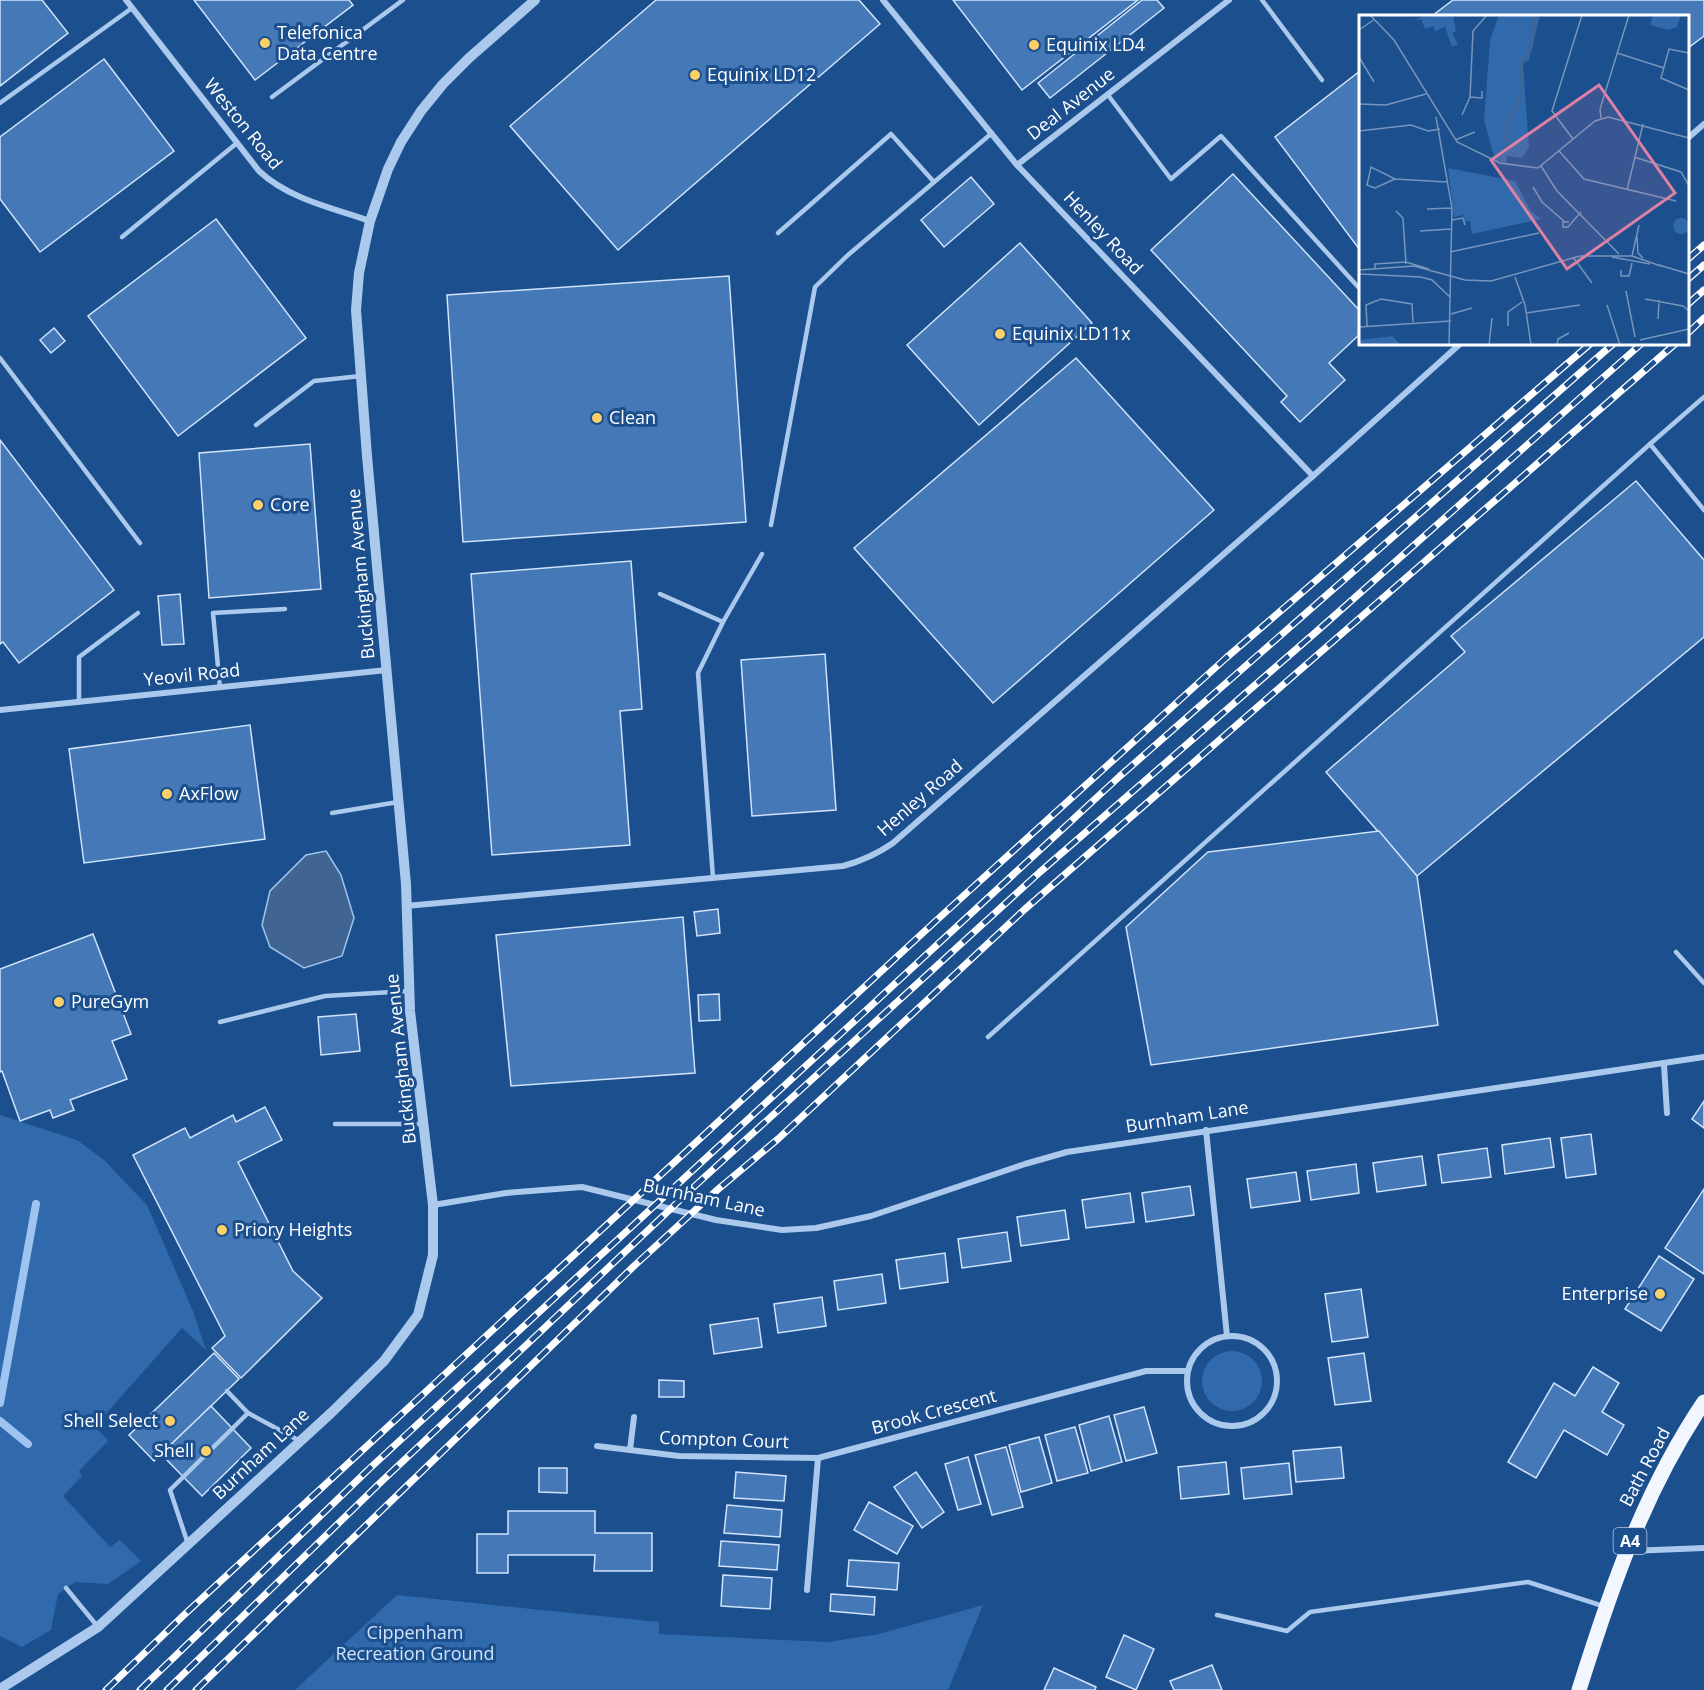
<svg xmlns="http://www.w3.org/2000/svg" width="1704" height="1690" font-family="'Open Sans',sans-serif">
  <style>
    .green { fill: #3069ac }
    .water { fill: #416593; stroke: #9ec4ef; stroke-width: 1.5 }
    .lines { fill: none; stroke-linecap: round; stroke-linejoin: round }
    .stream { stroke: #9ec4ef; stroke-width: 8 }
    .building { fill: #4578b6; stroke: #d0e3fa; stroke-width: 1.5 }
    .service { stroke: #aac9ed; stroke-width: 4.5 }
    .minor { stroke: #aac9ed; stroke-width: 6 }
    .tertiary { stroke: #aac9ed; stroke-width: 10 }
    .primary { stroke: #f1f6ff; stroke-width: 15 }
    .rail-casing { stroke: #fff; stroke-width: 7 }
    .rail { stroke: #1c4f8e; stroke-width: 4.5; stroke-dasharray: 14; stroke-linecap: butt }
    .poi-dot { fill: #fdd168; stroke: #1c4f8e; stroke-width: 2 }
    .labels { text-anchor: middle; stroke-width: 6; stroke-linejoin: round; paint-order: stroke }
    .shield { fill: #1c4f8e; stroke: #bbcadd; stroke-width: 1.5 }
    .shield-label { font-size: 16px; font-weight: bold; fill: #fff }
    .poi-label { font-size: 18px; fill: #fff; stroke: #1c4f8e; text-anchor: start }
    .street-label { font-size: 18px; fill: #fff; stroke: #1c4f8e }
    .park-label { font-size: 18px; fill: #d0e3fa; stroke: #1c4f8e }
    .inset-river { fill: none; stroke: #416593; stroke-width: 3 }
    .inset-road { fill: none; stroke: #7795bb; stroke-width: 1.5 }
    .view { fill: #dd80a5; fill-opacity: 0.15; stroke: #dd80a5; stroke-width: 3 }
    .inset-edge { fill: none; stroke: #fff; stroke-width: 3 }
  </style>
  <rect width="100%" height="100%" fill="#1c4f8e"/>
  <g class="green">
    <path d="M 0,1115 L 77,1140 L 104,1160 L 147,1205 L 193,1311 L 206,1350 L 182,1328 L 95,1426 L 108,1441 L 79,1471 L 82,1476 L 63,1496 L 110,1547 L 120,1540 L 141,1561 L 108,1584 L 75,1582 L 58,1594 L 51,1630 L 22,1647 L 0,1636 Z"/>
    <circle cx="1232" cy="1381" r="30"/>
    <path d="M 397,1595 L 659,1622 L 659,1634 L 828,1642 L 879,1634 L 983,1605 L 948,1690 L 295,1690 Z"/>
  </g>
  <path class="water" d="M 326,851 L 341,875 L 354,918 L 342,956 L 304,968 L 270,947 L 262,925 L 270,891 L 306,855 Z"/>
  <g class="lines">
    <g class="stream">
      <path d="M 0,1403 L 36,1204"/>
      <path d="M 0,1421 L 28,1444"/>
    </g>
  </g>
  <g class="building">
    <path d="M 0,0 L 42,0 L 68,33 L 0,86 Z"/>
    <path d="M 194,0 L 349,0 L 353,5 L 255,80 Z"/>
    <path d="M 656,0 L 859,0 L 880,24 L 618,250 L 510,126 Z"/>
    <path d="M 953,0 L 1138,0 L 1022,90 Z"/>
    <path d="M 1142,0 L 1157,0 L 1164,8 L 1050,98 L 1038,83 Z"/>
    <path d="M 1453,0 L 1704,0 L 1704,36 L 1688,48 L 1688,16 L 1432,16 Z"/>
    <path d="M 104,59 L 174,151 L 40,252 L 0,199 L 0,137 Z"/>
    <path d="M 1360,71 L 1360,250 L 1275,137 Z"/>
    <path d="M 1233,174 L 1360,311 L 1360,334 L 1329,363 L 1345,380 L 1300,422 L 1281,402 L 1287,396 L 1151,250 Z"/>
    <path d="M 971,177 L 994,204 L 944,247 L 921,220 Z"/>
    <path d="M 216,219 L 306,338 L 178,436 L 88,316 Z"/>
    <path d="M 1020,243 L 1092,323 L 979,425 L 907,345 Z"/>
    <path d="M 729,276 L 746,522 L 463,542 L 447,295 Z"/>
    <path d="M 54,328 L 65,341 L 51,353 L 40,340 Z"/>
    <path d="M 1076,358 L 1214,510 L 993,703 L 854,548 Z"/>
    <path d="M 0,440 L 114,590 L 19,663 L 3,642 L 0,644 Z"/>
    <path d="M 310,444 L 321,589 L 209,598 L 199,453 Z"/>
    <path d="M 1636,481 L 1704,560 L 1704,637 L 1417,876 L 1326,772 L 1465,652 L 1451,636 Z"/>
    <path d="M 631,561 L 642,709 L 620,711 L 630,845 L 492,855 L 471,574 Z"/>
    <path d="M 180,594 L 184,644 L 162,645 L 158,596 Z"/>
    <path d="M 825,654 L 836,810 L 752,816 L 741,660 Z"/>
    <path d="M 250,725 L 265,839 L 84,863 L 69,749 Z"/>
    <path d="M 1379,831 L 1417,876 L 1438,1025 L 1151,1065 L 1126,927 L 1208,852 Z"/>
    <path d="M 718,909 L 720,933 L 697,936 L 694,912 Z"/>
    <path d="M 683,917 L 695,1073 L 511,1086 L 496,935 Z"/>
    <path d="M 93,934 L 131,1034 L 112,1041 L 127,1079 L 70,1100 L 74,1110 L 53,1118 L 50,1110 L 20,1121 L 2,1071 L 0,1072 L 0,969 Z"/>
    <path d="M 719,994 L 720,1020 L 699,1021 L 698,995 Z"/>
    <path d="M 356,1014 L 360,1051 L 321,1055 L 318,1017 Z"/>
    <path d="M 1704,1101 L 1704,1128 L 1692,1119 Z"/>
    <path d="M 265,1107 L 282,1140 L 238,1162 L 293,1271 L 322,1298 L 241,1378 L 212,1348 L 225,1336 L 133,1155 L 185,1128 L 190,1138 L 233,1115 L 236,1122 Z"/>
    <path d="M 1591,1134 L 1596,1174 L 1566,1178 L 1561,1138 Z"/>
    <path d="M 1550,1138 L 1554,1167 L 1505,1174 L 1502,1145 Z"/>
    <path d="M 1487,1148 L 1491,1177 L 1442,1183 L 1438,1155 Z"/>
    <path d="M 1422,1156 L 1426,1185 L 1377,1192 L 1373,1163 Z"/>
    <path d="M 1356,1164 L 1359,1193 L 1311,1200 L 1307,1171 Z"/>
    <path d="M 1296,1172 L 1300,1201 L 1251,1208 L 1247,1179 Z"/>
    <path d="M 1190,1186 L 1194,1215 L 1146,1222 L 1142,1193 Z"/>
    <path d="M 1704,1189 L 1704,1274 L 1665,1248 Z"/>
    <path d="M 1130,1193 L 1134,1222 L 1086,1228 L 1082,1200 Z"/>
    <path d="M 1065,1210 L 1069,1239 L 1021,1246 L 1017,1217 Z"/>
    <path d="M 1007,1232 L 1011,1261 L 962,1268 L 958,1239 Z"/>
    <path d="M 945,1253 L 948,1282 L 900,1289 L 896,1260 Z"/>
    <path d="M 1659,1256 L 1694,1279 L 1661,1331 L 1625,1309 Z"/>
    <path d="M 882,1274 L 886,1303 L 838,1310 L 834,1281 Z"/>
    <path d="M 1361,1289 L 1368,1337 L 1332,1342 L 1325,1294 Z"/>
    <path d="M 822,1297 L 826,1326 L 778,1333 L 774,1304 Z"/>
    <path d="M 758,1318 L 762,1347 L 714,1354 L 710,1325 Z"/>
    <path d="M 214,1353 L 239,1379 L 154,1461 L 129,1435 Z"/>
    <path d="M 1364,1353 L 1371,1401 L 1335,1405 L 1328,1358 Z"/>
    <path d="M 1593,1367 L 1619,1383 L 1602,1412 L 1624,1425 L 1607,1455 L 1564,1430 L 1536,1478 L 1508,1462 L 1554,1383 L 1575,1396 Z"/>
    <path d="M 659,1380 L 684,1381 L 684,1397 L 659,1397 Z"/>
    <path d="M 211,1406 L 251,1448 L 202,1496 L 161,1454 Z"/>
    <path d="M 1144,1407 L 1157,1453 L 1126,1461 L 1114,1415 Z"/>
    <path d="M 1109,1416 L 1122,1462 L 1091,1471 L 1079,1425 Z"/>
    <path d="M 1075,1427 L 1088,1473 L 1057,1481 L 1045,1435 Z"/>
    <path d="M 1039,1437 L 1052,1483 L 1021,1492 L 1009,1445 Z"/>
    <path d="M 1006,1447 L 1023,1507 L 992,1515 L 975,1455 Z"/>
    <path d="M 1341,1447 L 1344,1478 L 1296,1482 L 1293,1451 Z"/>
    <path d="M 968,1457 L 981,1504 L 958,1510 L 945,1464 Z"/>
    <path d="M 1226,1462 L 1229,1494 L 1181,1499 L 1178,1467 Z"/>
    <path d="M 1289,1463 L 1292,1494 L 1244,1499 L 1241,1468 Z"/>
    <path d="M 539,1468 L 567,1468 L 567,1493 L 539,1492 Z"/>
    <path d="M 736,1472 L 786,1476 L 784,1501 L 734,1498 Z"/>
    <path d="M 916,1472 L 944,1512 L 922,1528 L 894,1487 Z"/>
    <path d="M 869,1502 L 913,1526 L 897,1554 L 854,1530 Z"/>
    <path d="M 727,1505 L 782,1510 L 780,1537 L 724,1533 Z"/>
    <path d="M 508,1511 L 595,1511 L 595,1533 L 652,1533 L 652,1571 L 594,1571 L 595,1555 L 508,1555 L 508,1573 L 477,1573 L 477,1534 L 508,1534 Z"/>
    <path d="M 721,1541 L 779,1545 L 777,1570 L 719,1566 Z"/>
    <path d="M 849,1560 L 899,1563 L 897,1590 L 847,1586 Z"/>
    <path d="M 723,1575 L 772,1578 L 770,1609 L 721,1606 Z"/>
    <path d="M 831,1594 L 875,1597 L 874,1615 L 830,1611 Z"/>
    <path d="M 1124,1635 L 1154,1649 L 1136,1690 L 1106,1677 Z"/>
    <path d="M 1212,1665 L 1222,1690 L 1174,1690 L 1170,1681 Z"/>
    <path d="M 1054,1668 L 1096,1687 L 1095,1690 L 1044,1690 Z"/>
  </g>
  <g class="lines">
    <g class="service">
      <path d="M 1262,0 L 1322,80"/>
      <path d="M 1108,95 L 1171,179 L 1221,136 L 1360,289"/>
      <path d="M 272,97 L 403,0"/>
      <path d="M 0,103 L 132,8"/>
      <path d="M 778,233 L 891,134 L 934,182"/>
      <path d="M 122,237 L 237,143"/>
      <path d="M 0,358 L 140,543"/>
      <path d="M 256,425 L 314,381 L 361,376"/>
      <path d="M 1650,444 L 1704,510"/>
      <path d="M 771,525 L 815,287 L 848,255 L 992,133"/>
      <path d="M 660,594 L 723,622"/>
      <path d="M 220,688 L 213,613 L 285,609"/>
      <path d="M 79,702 L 79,657 L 138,613"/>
      <path d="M 332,813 L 398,802"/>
      <path d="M 713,878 L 698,673 L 723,622 L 762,554"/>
      <path d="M 1676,952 L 1704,983"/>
      <path d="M 220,1022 L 325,996 L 409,991"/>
      <path d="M 988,1037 L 1650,444 L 1704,397"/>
      <path d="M 335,1124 L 423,1124"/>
      <path d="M 227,1391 L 248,1413"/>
      <path d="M 188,1544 L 170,1490 L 248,1413 L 300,1441"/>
      <path d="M 66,1588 L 98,1627"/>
      <path d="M 1217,1615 L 1287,1631 L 1310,1612 L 1528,1582 L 1603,1606"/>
    </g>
    <g class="minor">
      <path d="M 126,0 L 259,171 C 289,199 332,208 370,221"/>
      <path d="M 883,0 L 1017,165 L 1313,476"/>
      <path d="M 1688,138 L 1704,124"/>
      <path d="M 1017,165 L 1229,0"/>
      <path d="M 0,710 L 387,670"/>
      <path d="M 406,906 L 843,866 C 862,861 877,854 893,843 L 1313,476 L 1460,344"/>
      <path d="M 1664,1065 L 1667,1113"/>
      <path d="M 1206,1130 L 1227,1336"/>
      <path d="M 433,1205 L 506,1193 L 582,1187 L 716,1220 L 782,1230 L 816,1228 L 871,1216 L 1025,1164 L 1067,1152 L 1704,1057"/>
      <circle cx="1232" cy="1381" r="45"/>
      <path d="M 597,1446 L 679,1456 L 818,1458 L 1146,1371 L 1187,1371"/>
      <path d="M 630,1450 L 634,1417"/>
      <path d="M 1630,1551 L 1704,1548"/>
      <path d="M 807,1590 L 818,1458"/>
    </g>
    <path class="tertiary" d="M 0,1689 L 98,1627 L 331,1413 L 384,1361 L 418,1315 L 433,1255 L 433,1205 L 410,1011 L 406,884 L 367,456 L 356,310 L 359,273 L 370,221 L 388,169 L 401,142 L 421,111 L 443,84 L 469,58 L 535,0"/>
    <path class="primary" d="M 1579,1690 C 1611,1588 1644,1491 1704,1402"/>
    <g class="rail-casing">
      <g id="rail">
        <path d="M 1688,259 L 1704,245"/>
        <path d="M 1688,279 L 1704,265"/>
        <path d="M 1688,304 L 1704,290"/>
        <path d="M 1688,333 L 1704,318"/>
        <path d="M 106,1690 L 185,1614 L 939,918 L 1226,658 L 1590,344"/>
        <path d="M 140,1690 L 369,1469 L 1120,776 L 1613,344"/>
        <path d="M 167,1690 L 382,1481 L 697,1184 L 1040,872 L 1316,632 L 1641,344"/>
        <path d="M 196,1690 L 634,1266 L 716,1191 L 778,1139 L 1025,909 L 1675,344"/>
      </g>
    </g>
    <use href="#rail" class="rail"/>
  </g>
  <g class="poi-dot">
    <circle cx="265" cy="43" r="6"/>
    <circle cx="1034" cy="45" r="6"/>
    <circle cx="695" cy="75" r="6"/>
    <circle cx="1000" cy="334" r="6"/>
    <circle cx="597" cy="418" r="6"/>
    <circle cx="258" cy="505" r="6"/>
    <circle cx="167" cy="794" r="6"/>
    <circle cx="59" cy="1002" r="6"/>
    <circle cx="222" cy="1230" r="6"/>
    <circle cx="1660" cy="1294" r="6"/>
    <circle cx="170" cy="1421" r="6"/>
    <circle cx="206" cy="1451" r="6"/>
  </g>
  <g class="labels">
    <rect class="shield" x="1613.5" y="1528" width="33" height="26" rx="4.5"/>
    <g class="shield-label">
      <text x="1630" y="1547">A4</text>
    </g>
    <g class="poi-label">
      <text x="277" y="39">Telefonica<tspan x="277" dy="21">Data Centre</tspan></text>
      <text x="1046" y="51">Equinix LD4</text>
      <text x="707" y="81">Equinix LD12</text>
      <text x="1012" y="340">Equinix LD11x</text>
      <text x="609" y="424">Clean</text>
      <text x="270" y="511">Core</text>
      <text x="179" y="800">AxFlow</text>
      <text x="71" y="1008">PureGym</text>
      <text x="234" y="1236">Priory Heights</text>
      <text x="1648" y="1300" text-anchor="end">Enterprise</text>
      <text x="158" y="1427" text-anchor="end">Shell Select</text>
      <text x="194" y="1457" text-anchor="end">Shell</text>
    </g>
    <g class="street-label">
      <text transform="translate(1071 104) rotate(-38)" y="6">Deal Avenue</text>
      <text transform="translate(243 124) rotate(51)" y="6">Weston Road</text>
      <text transform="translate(1103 233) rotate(47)" y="6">Henley Road</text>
      <text transform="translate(361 574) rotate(-95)" y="6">Buckingham Avenue</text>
      <text transform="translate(192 675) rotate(-6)" y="6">Yeovil Road</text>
      <text transform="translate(920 798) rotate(-41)" y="6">Henley Road</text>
      <text transform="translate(401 1059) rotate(-96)" y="6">Buckingham Avenue</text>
      <text transform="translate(1187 1117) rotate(-9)" y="6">Burnham Lane</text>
      <text transform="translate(704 1198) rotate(12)" y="6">Burnham Lane</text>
      <text transform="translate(934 1412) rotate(-15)" y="6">Brook Crescent</text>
      <text transform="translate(724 1440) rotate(2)" y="6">Compton Court</text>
      <text transform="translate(261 1454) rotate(-43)" y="6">Burnham Lane</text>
      <text transform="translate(1645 1467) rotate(-62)" y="6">Bath Road</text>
    </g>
    <g class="park-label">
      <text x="415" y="1639">Cippenham<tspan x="415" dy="21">Recreation Ground</tspan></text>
    </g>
  </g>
  <g transform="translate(1359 15)">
    <rect width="330" height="330" fill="#1c4f8e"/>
    <path d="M 74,0 L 94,0 L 97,16 L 93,18 L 99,29 L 93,32 L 86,12 L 76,16 L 74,11 L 66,14 L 62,4 L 56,6 L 61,2 ZM 140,0 L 181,0 L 170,45 L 164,48 L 170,133 L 163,143 L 148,141 L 147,148 L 136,145 L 125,105 L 131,25 ZM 294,0 L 322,0 L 318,12 L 309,15 L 291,10 ZM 89,153 L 156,166 L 172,196 L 182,204 L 113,219 L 111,206 L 106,206 L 104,200 L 95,202 ZM314 211a8 8 0 1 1 16 0a8 8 0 1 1-16 0ZM 33,321 L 42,330 L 0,330 L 0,325 Z" fill="#3069ac"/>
    <path class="inset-river" d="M 149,136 L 148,106 L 161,84 L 162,49 L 172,33 L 177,0"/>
    <path class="inset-road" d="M 11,0 L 35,25 L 98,127 L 141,148 L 179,153 L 236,106 L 249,102 L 330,123M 0,15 L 16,4M 258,38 L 305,53M 330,38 L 310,34 L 302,63 L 330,75M 0,42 L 15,67M 111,82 L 123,83 L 123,76M 0,89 L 27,90 L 67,79M 103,100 L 111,82 L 114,16 L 128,0M 77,102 L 93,193 L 90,330M 242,103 L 241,94 L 270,0M 0,116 L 52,110 L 69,116 L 81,114M 214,124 L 193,96 L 223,0M 96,125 L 116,117M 200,136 L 225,164 L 317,186M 275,142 L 322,157 L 330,171M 182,151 L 198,176 L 260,239M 36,164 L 16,173 L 8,170 L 12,152 L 36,164 L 88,167M 174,172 L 183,187 L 206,207M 268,175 L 284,109M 68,194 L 93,193M 37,196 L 44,203 L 47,249M 93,205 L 104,203 L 106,210M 210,207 L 204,207 L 204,212 L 209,212 L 222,197M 61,216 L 92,214M 278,222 L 279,238 L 284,243M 91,237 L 180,218M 273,241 L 280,210M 214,242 L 233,268M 253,242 L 291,249M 300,250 L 330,259M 16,253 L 16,249 L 47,247 L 70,254M 0,255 L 55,251 L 106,265 L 132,266 L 221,241 L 273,241 L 302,251M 262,255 L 262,261 L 270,261 L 273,248M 0,259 L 62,262 L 73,265 L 92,283M 156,262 L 166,290 L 172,330M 267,276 L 276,322M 286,284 L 324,291 L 330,296M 248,290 L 261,330M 167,298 L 221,290M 92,299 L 113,293M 299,304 L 300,285M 8,311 L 7,290 L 22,284 L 53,289 L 54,307M 149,311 L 149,297 L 163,287M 0,312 L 92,306M 281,325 L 330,314M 130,330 L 133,303M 198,330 L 199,324 L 210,318"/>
    <path class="view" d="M 240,70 L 316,178 L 208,254 L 132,145 Z"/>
    <rect width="330" height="330" class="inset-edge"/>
  </g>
</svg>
